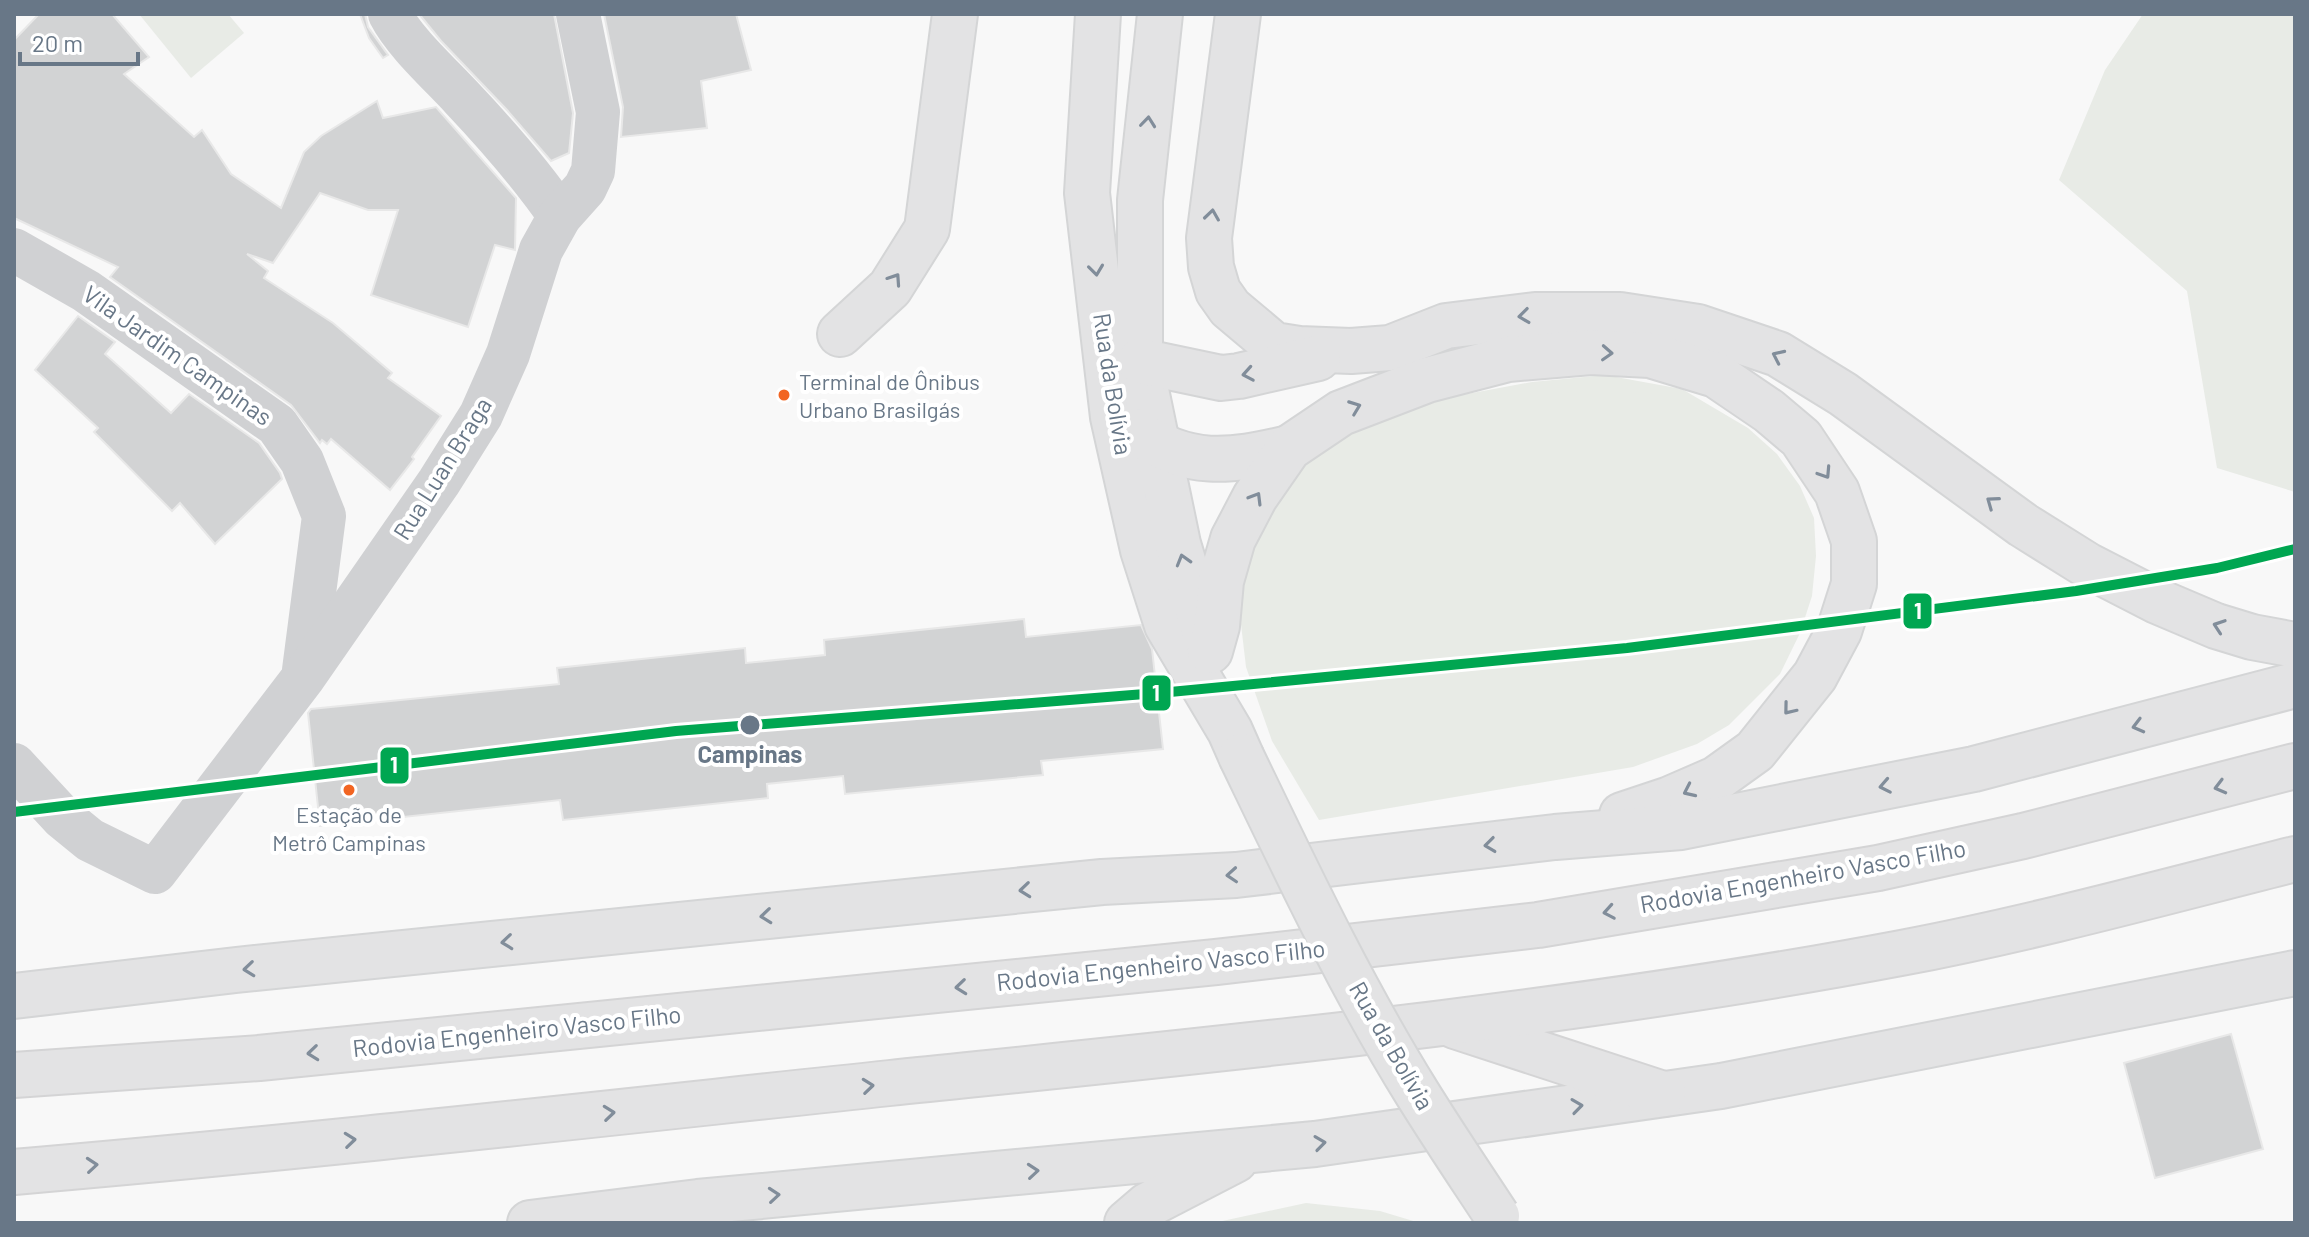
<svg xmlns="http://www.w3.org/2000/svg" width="2309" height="1237" font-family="Barlow,sans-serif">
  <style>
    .green { fill: #e8ebe6 }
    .building { fill: #d2d3d4; stroke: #e8e8e8; stroke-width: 2 }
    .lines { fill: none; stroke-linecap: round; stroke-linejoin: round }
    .secondary-casing { stroke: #d4d5d6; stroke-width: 48 }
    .motorway-casing { stroke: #d4d4d5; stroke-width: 48 }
    .minor { stroke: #d0d1d3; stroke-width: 44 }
    .secondary { stroke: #e3e3e4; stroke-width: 44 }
    .motorway { stroke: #e3e3e4; stroke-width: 44 }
    .secondary-bridge-casing { stroke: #d4d5d6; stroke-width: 48; stroke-linecap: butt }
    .secondary-bridge { stroke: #e3e3e4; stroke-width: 44 }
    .metro-1-casing { stroke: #fff; stroke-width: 16 }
    .metro-1 { stroke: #00a651; stroke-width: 10 }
    .oneway { stroke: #818d9a }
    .bus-dot { fill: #f26522; stroke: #fff; stroke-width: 3 }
    .stop-dot { fill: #687787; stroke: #fff; stroke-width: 3 }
    .labels { text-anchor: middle; stroke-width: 8; stroke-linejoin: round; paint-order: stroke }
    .bus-label { font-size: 22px; fill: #687787; stroke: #fff; text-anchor: start }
    .street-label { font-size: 24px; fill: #687787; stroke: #fff }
    .stop-label { font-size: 24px; font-weight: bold; fill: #687787; stroke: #fff }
    .line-badge { stroke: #fff; stroke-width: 3 }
    .badge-label { font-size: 22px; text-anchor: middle; font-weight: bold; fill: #fff }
  </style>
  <rect width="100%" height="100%" fill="#f8f8f8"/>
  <g class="green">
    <path d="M 139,14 L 228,14 L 244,33 L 191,78 Z"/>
    <path d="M 2143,14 L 2295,14 L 2295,492 L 2217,468 L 2187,291 L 2059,180 L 2105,70 Z"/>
    <path d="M 1605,375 L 1682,389 L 1748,428 L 1777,454 L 1800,486 L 1814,518 L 1816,556 L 1812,596 L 1800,633 L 1780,674 L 1729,725 L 1697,744 L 1633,767 L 1319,820 L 1272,741 L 1246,667 L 1238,599 L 1258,517 L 1304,456 L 1364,424 L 1440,399 L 1532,382 Z"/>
    <path d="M 1306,1203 L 1380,1211 L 1420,1223 L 1213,1223 Z"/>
  </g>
  <g class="building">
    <path d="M 39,14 L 112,14 L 149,57 L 124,74 L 194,137 L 202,130 L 231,174 L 281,208 L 304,152 L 321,136 L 377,101 L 383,118 L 436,107 L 516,198 L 515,250 L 495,245 L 468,327 L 371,295 L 398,210 L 368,210 L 320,193 L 273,263 L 247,254 L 268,271 L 264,278 L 333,323 L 392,373 L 388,378 L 441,416 L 412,457 L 414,459 L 390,490 L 331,439 L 327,444 L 322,440 L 320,443 L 291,405 L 110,277 L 118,267 L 14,218 L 14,40 Z"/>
    <path d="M 360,14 L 365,14 L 368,27 L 388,55 L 383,58 L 369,38 Z"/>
    <path d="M 419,14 L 554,14 L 573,113 L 569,153 L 551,161 L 507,110 L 441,41 Z"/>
    <path d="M 604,14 L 736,14 L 751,70 L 701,81 L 707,128 L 621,137 L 623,107 Z"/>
    <path d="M 78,316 L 115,342 L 105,354 L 171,413 L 189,394 L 259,443 L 280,473 L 282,479 L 215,544 L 180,503 L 172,511 L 94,432 L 98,428 L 35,370 Z"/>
    <path d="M 1024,619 L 1026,637 L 1141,625 L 1152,649 L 1163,749 L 1041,761 L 1043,775 L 845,794 L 843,776 L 767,784 L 768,798 L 563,820 L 560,800 L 320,826 L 308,713 L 311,709 L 559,684 L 557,668 L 745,648 L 746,663 L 825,655 L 824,640 Z"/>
    <path d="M 2231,1034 L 2263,1149 L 2155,1178 L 2124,1063 Z"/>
  </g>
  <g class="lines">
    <g class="secondary-casing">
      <g id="secondary">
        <path d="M 1098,14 L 1087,193 L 1113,417 L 1143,550 L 1167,625 L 1230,731 L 1241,756"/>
        <path d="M 1160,14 L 1140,200 L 1140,361 L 1178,544 L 1207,640"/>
        <path d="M 1238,14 L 1209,238 L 1211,267 L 1218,291 L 1230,308 L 1274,345 L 1299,349 L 1351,351 L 1390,348 L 1446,326 L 1535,315 L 1620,315 L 1698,327 L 1778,354 L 1843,394 L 2023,525 L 2087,565 L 2157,601 L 2216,626 L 2252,637 L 2295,645"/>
        <path d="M 840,334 L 890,288 L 927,229 L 955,14"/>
        <path d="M 1140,361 L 1221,378 L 1239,376 L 1318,358"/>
        <path d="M 1135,431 C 1189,468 1229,462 1289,448"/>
        <path d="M 1210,651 L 1217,626 L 1221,581 L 1233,539 L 1255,497 L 1289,448 L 1341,413 L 1427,380 L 1508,359 L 1591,352 L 1650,355 L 1716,375 L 1769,411 L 1801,438 L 1837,492 L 1854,541 L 1854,584 L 1839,631 L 1815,676 L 1755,751 L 1716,779 L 1670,799 L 1622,815"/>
        <path d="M 14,996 L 236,970 L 1102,882 L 1236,875 L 1555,837 L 1681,827 L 1974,769 L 2295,685"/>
        <path d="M 530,1223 L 698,1202 L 1315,1144 L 1721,1086 L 2295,973"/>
        <path d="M 1127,1223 L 1148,1205 L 1235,1160"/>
      </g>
    </g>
    <g class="motorway-casing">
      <g id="motorway">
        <path d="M 1455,1026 L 1663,1094"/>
        <path d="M 14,1075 L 259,1058 L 1216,962 L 1538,925 L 1878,868 L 2023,836 L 2295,766"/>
        <path d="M 14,1172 C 306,1147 598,1114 890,1083 C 1228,1048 1567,1016 1901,953 C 2033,928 2164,892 2295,859"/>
      </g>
    </g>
    <g class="minor">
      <path d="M 390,14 C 405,43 439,73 462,98 C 497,135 531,174 560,216"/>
      <path d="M 14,250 L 86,291 L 277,425 L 302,461 L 324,516 L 304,670"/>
      <path d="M 14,765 L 63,818 L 90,840 L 155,872 L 303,678 L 439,482 L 481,415 L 508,354 L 541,250 L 560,216 L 585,188 L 593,171 L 598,112 L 578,14"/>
    </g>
    <use href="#secondary" class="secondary"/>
    <use href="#motorway" class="motorway"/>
    <g class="secondary-bridge-casing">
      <path id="secondary-bridge" d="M 1241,756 C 1296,870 1350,985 1417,1093 C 1443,1135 1470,1175 1497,1216"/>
    </g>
    <use href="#secondary-bridge" class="secondary-bridge"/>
    <g class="metro-1-casing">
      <path id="metro-1" d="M 14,812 L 676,731 L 1170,692 L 1627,648 L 2076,591 L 2217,568 L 2295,549"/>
    </g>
    <use href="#metro-1" class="metro-1"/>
  </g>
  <defs><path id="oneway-chevron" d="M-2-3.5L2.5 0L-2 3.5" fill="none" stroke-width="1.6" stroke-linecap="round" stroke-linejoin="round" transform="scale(2)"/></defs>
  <g class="oneway">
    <use href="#oneway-chevron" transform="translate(1148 122) rotate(-84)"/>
    <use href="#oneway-chevron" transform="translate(1212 215) rotate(-82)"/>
    <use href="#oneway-chevron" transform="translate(1096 270) rotate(83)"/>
    <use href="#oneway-chevron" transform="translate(895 279) rotate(-56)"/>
    <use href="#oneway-chevron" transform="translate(1524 316) rotate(173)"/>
    <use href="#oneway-chevron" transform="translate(1607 353) rotate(3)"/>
    <use href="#oneway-chevron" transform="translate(1778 356) rotate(-155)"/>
    <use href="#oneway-chevron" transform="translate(1248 374) rotate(170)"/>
    <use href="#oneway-chevron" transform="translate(1355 407) rotate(-21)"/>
    <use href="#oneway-chevron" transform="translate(1825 473) rotate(57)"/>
    <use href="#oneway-chevron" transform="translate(1256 498) rotate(-59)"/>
    <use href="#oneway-chevron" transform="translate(1992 502) rotate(-144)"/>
    <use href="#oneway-chevron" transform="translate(1183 560) rotate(-106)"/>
    <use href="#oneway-chevron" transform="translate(2219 626) rotate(-161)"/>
    <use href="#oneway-chevron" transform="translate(1789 709) rotate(129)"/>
    <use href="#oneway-chevron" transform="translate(2138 726) rotate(165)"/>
    <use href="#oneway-chevron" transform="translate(1885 786) rotate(169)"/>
    <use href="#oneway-chevron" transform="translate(2220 787) rotate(165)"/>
    <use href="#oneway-chevron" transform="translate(1689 791) rotate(155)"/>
    <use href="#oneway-chevron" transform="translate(1490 845) rotate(173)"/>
    <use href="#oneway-chevron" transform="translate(1232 875) rotate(176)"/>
    <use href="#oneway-chevron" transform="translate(1025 890) rotate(174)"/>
    <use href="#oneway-chevron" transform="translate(1609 912) rotate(170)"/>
    <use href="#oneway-chevron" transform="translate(766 916) rotate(174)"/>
    <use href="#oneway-chevron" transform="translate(507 942) rotate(174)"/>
    <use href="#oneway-chevron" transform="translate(249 969) rotate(174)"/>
    <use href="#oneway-chevron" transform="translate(961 987) rotate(174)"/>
    <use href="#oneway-chevron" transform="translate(313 1053) rotate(174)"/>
    <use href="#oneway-chevron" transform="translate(868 1086) rotate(-6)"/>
    <use href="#oneway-chevron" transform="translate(1577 1106) rotate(-8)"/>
    <use href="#oneway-chevron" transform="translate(609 1113) rotate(-6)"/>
    <use href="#oneway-chevron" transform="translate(350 1140) rotate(-6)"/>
    <use href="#oneway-chevron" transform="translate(1320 1143) rotate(-8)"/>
    <use href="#oneway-chevron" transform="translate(92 1165) rotate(-5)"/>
    <use href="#oneway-chevron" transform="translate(1033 1171) rotate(-5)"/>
    <use href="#oneway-chevron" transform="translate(774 1195) rotate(-5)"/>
  </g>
  <g class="bus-dot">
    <circle cx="784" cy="395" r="7"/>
    <circle cx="349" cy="790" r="7"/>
  </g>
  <circle class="stop-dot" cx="750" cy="725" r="11"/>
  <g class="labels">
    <g class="bus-label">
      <text x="799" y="390">Terminal de Ônibus<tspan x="799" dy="28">Urbano Brasilgás</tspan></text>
      <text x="349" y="823" text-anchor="middle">Estação de<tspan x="349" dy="28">Metrô Campinas</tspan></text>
    </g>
    <g class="street-label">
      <text transform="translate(177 356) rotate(35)" y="8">Vila Jardim Campinas</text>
      <text transform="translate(1112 384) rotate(81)" y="8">Rua da Bolívia</text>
      <text transform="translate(443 469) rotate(-58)" y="8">Rua Luan Braga</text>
      <text transform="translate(1803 877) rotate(-10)" y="8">Rodovia Engenheiro Vasco Filho</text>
      <text transform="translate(1161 966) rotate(-6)" y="8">Rodovia Engenheiro Vasco Filho</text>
      <text transform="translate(517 1032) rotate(-6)" y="8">Rodovia Engenheiro Vasco Filho</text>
      <text transform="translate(1391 1046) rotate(60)" y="8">Rua da Bolívia</text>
    </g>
    <g class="stop-label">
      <text x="750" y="763">Campinas</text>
    </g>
  </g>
  <g class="line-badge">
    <rect x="1902" y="592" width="31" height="38" rx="8" fill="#00a651"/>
    <rect x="1141" y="674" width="31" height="38" rx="8" fill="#00a651"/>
    <rect x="379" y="746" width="31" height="39" rx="8" fill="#00a651"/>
  </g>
  <g class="badge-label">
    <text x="1918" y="619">1</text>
    <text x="1156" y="701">1</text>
    <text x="394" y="773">1</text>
  </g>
  <rect width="2309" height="1237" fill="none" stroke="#687787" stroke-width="32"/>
  <path d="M20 52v12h118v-12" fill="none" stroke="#687787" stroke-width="4"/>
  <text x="32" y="52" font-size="24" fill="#687787" stroke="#ffffff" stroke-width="6" paint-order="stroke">20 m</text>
</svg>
